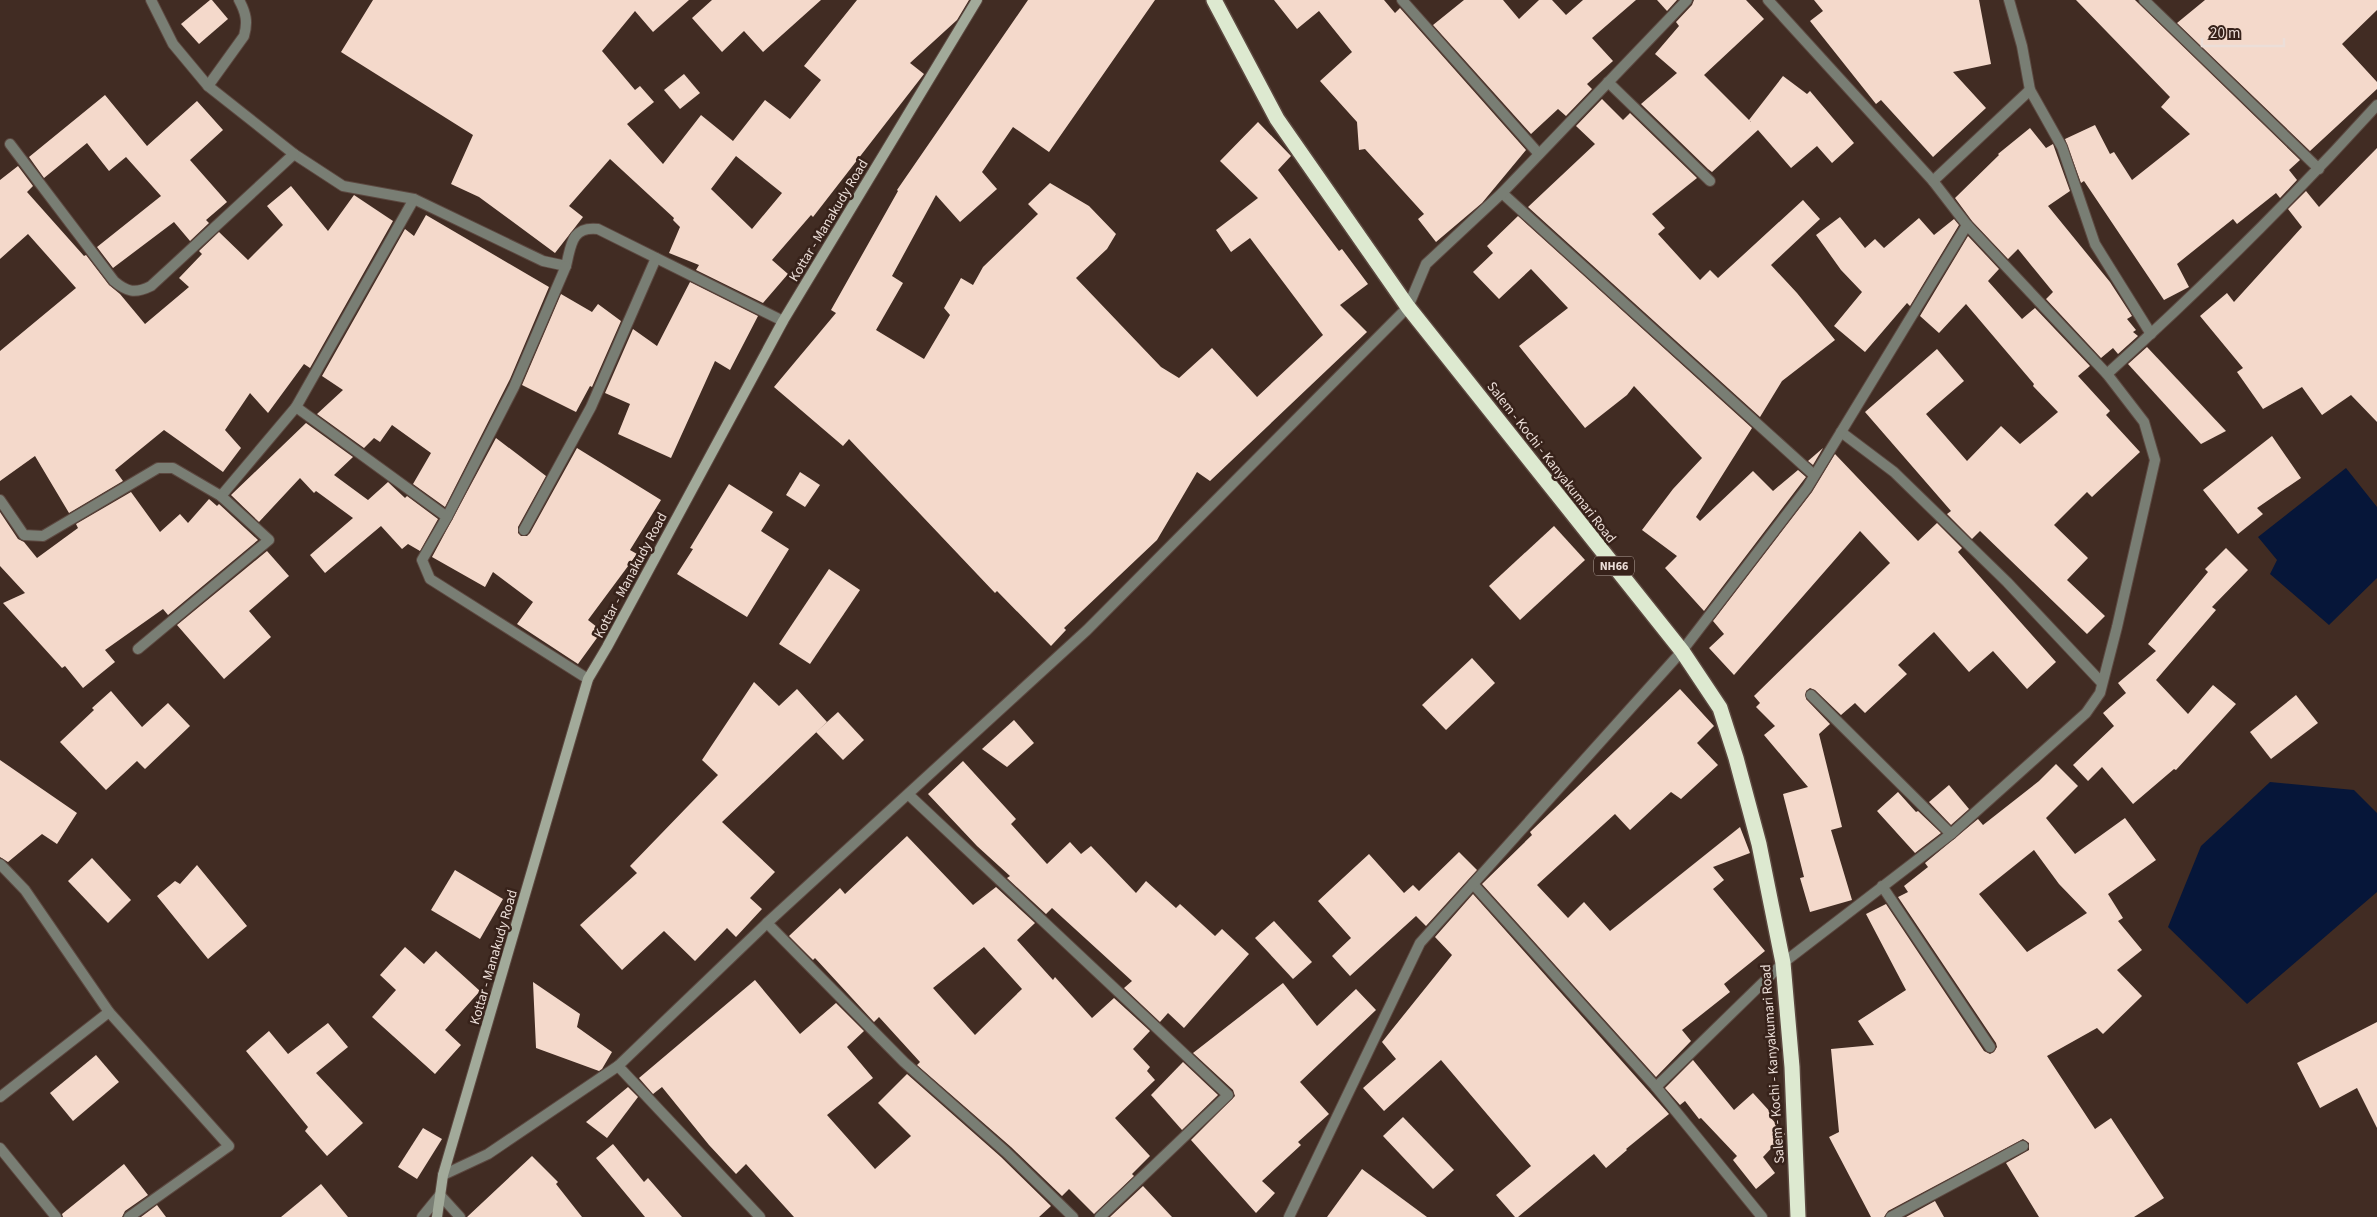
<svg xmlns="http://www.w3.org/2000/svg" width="2377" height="1217" font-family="'Source Sans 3',sans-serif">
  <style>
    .water { fill: #061639 }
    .building { fill: #f4d9cb; fill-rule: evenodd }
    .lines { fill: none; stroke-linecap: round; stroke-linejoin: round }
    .street-casing { stroke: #5c4840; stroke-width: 12 }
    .secondary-casing { stroke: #5c4840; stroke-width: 12 }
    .highway-casing { stroke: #5c4840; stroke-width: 18 }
    .street { stroke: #797e74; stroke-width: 10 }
    .secondary { stroke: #a2aa9a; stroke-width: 10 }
    .highway { stroke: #dde9d0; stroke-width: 15 }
    .labels { text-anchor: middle; stroke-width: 5; stroke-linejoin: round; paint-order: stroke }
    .shield { fill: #37221a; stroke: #b6a69f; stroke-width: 1 }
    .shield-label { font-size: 12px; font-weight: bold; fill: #ecded8 }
    .street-label { font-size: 14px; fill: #ecded8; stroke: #37221a }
  </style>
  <rect width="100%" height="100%" fill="#412c23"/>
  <g class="water">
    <path d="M 2346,468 L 2377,507 L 2377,578 L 2329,625 L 2270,574 L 2277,560 L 2258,537 Z"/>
    <path d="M 2270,782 L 2354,790 L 2377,813 L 2377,892 L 2247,1004 L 2168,927 L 2201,846 Z"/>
  </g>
  <g class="building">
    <path d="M 210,0 L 212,0 L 228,19 L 199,44 L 181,24 Z"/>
    <path d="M 373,0 L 689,0 L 653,32 L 635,11 L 602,51 L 635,90 L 640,86 L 654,102 L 627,124 L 663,164 L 701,115 L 733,141 L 765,100 L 790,119 L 821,80 L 804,66 L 857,0 L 969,0 L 957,20 L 910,63 L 924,74 L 813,217 L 811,215 L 772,260 L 788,274 L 763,303 L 696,270 L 699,265 L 669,253 L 680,227 L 673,220 L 674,218 L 610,159 L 569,206 L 583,217 L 555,253 L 479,197 L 451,184 L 473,135 L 341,52 ZM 736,156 L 782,193 L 752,229 L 711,189 Z"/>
    <path d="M 712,0 L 821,0 L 763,52 L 744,31 L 722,52 L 692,18 Z"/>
    <path d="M 1028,0 L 1155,0 L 1049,152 L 1013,127 L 982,172 L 997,189 L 960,222 L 936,195 L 892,276 L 903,283 L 876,330 L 924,359 L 950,315 L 944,308 L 961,278 L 973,285 L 983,267 L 1038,214 L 1028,204 L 1050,183 L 1089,206 L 1116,234 L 1107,249 L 1076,278 L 1161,367 L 1179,378 L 1212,348 L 1257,397 L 1323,335 L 1250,238 L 1231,252 L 1216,230 L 1258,198 L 1220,161 L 1258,122 L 1291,156 L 1278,170 L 1339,251 L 1342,249 L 1368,284 L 1340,305 L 1367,332 L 1210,481 L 1197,472 L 1157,540 L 1064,628 L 1066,630 L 1051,646 L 997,591 L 995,593 L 849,439 L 843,446 L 774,387 L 836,313 L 831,310 L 898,191 L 897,190 Z"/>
    <path d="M 1274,0 L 1384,0 L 1395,13 L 1400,8 L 1526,150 L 1482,203 L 1436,242 L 1418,219 L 1424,214 L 1365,149 L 1359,150 L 1357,122 L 1320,81 L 1352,52 L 1319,11 L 1297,29 Z"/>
    <path d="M 1464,0 L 1503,0 L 1519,19 L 1539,0 L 1552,0 L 1566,15 L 1583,0 L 1636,0 L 1592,38 L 1613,61 L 1587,84 L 1592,89 L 1566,116 L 1558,109 L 1531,134 L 1433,25 Z"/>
    <path d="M 1657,0 L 1677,0 L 1667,11 Z"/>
    <path d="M 1694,0 L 1746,0 L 1764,19 L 1704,75 L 1751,122 L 1749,120 L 1783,76 L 1807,94 L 1810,91 L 1854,143 L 1832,163 L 1817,146 L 1791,168 L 1758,130 L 1712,172 L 1708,169 L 1641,104 L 1677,73 L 1655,54 L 1679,26 L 1676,22 L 1692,5 Z"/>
    <path d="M 1814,0 L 1979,0 L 1991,64 L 1953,72 L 1986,108 L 1933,157 L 1881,100 L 1876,104 L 1810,21 L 1823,11 Z"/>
    <path d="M 2076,0 L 2135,0 L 2300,160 L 2289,170 L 2297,180 L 2280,198 L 2276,193 L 2237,224 L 2233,219 L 2177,264 L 2189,287 L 2164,300 L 2084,181 L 2081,183 L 2065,139 L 2095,125 L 2110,154 L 2114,152 L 2132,180 L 2190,134 L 2161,107 L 2170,97 Z"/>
    <path d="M 2205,0 L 2377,0 L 2377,10 L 2342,44 L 2377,82 L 2377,89 L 2310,151 L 2177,23 Z"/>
    <path d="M 684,74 L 700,93 L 680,109 L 664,90 Z"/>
    <path d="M 105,95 L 147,146 L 197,101 L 223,130 L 190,160 L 227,202 L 206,220 L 209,223 L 190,241 L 174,222 L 113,268 L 97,247 L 161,196 L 126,157 L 109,171 L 87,143 L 44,178 L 29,157 Z"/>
    <path d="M 1602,99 L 1623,120 L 1630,113 L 1697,178 L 1652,214 L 1665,228 L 1658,234 L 1700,280 L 1710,270 L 1718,278 L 1803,200 L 1820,219 L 1771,265 L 1797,293 L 1835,340 L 1782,381 L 1760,417 L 1528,207 L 1595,144 L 1576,126 Z"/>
    <path d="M 2030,128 L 2046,148 L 2053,144 L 2070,191 L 2048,206 L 2110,282 L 2132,316 L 2127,319 L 2136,330 L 2133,332 L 2138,336 L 2118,354 L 2113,348 L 2101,358 L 2046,299 L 2053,292 L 2018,249 L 2008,259 L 1972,221 L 1955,198 L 1999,155 L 1998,154 Z"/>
    <path d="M 2377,148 L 2377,422 L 2351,395 L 2322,415 L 2302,387 L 2263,409 L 2237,372 L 2243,368 L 2200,316 L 2227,293 L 2234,302 L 2302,227 L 2288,209 L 2306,191 L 2319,207 Z"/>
    <path d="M 18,166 L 33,186 L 27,192 L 84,256 L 86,255 L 109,285 L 120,294 L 145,324 L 189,287 L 179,278 L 202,254 L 199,251 L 219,232 L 248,260 L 283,225 L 267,206 L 291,186 L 328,231 L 354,195 L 393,221 L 310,368 L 304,364 L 268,413 L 250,393 L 225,430 L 241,448 L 223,472 L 164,430 L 115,470 L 123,481 L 69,513 L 35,456 L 0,481 L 0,351 L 76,288 L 28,234 L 0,259 L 0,180 Z"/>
    <path d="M 426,215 L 549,287 L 510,379 L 445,507 L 413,484 L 431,453 L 392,425 L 380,442 L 374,438 L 364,448 L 317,414 L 343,390 L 322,376 L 405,229 L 414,236 Z"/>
    <path d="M 1518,216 L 1752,428 L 1696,517 L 1700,521 L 1753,471 L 1773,491 L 1798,470 L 1806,477 L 1704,611 L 1665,568 L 1677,556 L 1642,530 L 1673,489 L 1702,458 L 1634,386 L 1627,395 L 1585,428 L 1519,346 L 1568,308 L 1531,269 L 1499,299 L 1473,272 L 1493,253 L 1487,246 Z"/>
    <path d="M 1840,217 L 1865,248 L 1875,239 L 1884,248 L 1919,218 L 1934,235 L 1954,219 L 1959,225 L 1910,306 L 1907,303 L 1865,352 L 1834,326 L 1862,292 L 1841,270 L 1816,235 Z"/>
    <path d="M 1968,236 L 1999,269 L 1988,281 L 2022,319 L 2035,308 L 2090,366 L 2078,376 L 2110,411 L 2106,415 L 2140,452 L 2092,497 L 2087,492 L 2054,525 L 2088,558 L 2067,580 L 2105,616 L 2087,634 L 1980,531 L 1972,539 L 1947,514 L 1951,511 L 1865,412 L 1937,349 L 1964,381 L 1926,414 L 1967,461 L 2001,426 L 2020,444 L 2058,412 L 2033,386 L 2034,384 L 1966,304 L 1939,333 L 1920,316 Z"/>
    <path d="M 690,282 L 758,316 L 730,370 L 715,361 L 671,458 L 618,434 L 630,404 L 605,393 L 633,329 L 657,346 Z"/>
    <path d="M 561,294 L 592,312 L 598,304 L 621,321 L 592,387 L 590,386 L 576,412 L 522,385 Z"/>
    <path d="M 2147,347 L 2226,431 L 2201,444 L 2128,364 Z"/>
    <path d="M 306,423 L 353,457 L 334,475 L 368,500 L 388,482 L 405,498 L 407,496 L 438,519 L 420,551 L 408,544 L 402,549 L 381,526 L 325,573 L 310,555 L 353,518 L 316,491 L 314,493 L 300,478 L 259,522 L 231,495 Z"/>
    <path d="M 2272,436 L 2301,478 L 2257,508 L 2263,514 L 2238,534 L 2203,490 Z"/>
    <path d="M 496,438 L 546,476 L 518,527 L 518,533 L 521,536 L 527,536 L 530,533 L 577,448 L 661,500 L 630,550 L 637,554 L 588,620 L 602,631 L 578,664 L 517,624 L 533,602 L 493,572 L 485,587 L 432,557 Z"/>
    <path d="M 1823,448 L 1813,465 L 1808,461 Z"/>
    <path d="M 1835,454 L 1918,541 L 1937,523 L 1962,548 L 1958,552 L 2056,662 L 2027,689 L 1993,651 L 1969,672 L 1934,632 L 1898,665 L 1907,674 L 1865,713 L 1855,703 L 1841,715 L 1815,690 L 1810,688 L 1806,691 L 1806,699 L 1830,724 L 1819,734 L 1842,827 L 1831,830 L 1852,900 L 1810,912 L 1800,878 L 1804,877 L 1783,794 L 1808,787 L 1764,735 L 1775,726 L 1756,707 L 1760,703 L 1754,696 L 1890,563 L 1860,531 L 1734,675 L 1709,648 L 1724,634 L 1713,621 L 1812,492 Z"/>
    <path d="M 800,472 L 820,485 L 805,507 L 786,495 Z"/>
    <path d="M 729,484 L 773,512 L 761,531 L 789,549 L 747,617 L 677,574 L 693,549 L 690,548 Z"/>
    <path d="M 131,492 L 160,532 L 180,514 L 188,523 L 209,499 L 217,506 L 219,504 L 258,540 L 168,615 L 163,609 L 105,650 L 115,662 L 83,688 L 65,666 L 62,668 L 3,603 L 25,593 L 0,566 L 0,512 L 18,539 L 24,542 L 37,558 L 78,528 L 76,524 Z"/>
    <path d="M 1554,526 L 1585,560 L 1520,620 L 1489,586 Z"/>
    <path d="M 2226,548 L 2248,570 L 2212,607 L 2216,610 L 2156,680 L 2188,714 L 2213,685 L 2236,704 L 2176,770 L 2174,769 L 2133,804 L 2102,767 L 2088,781 L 2073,765 L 2114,726 L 2103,713 L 2126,693 L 2118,683 L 2156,651 L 2148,644 L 2208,572 L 2205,569 Z"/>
    <path d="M 267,551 L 289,576 L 249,611 L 271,637 L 224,679 L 177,625 Z"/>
    <path d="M 829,569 L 860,590 L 810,664 L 779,644 Z"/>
    <path d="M 1472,658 L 1495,683 L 1446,730 L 1422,705 Z"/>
    <path d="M 754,682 L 779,706 L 797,689 L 827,722 L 722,822 L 775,872 L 750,898 L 762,909 L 736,937 L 727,928 L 695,961 L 664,931 L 622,970 L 580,925 L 637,873 L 630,866 L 718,775 L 702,760 Z"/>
    <path d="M 1680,689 L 1714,726 L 1697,743 L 1718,765 L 1681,799 L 1671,792 L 1630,830 L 1615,814 L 1537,885 L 1568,918 L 1584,902 L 1610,931 L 1740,827 L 1750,853 L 1713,867 L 1724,880 L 1713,889 L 1765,951 L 1724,984 L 1730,992 L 1682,1030 L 1691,1041 L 1656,1077 L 1482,884 L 1532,835 L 1530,832 Z"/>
    <path d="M 111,691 L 142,727 L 168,703 L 190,726 L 145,769 L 137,761 L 106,790 L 60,742 L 94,710 L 92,708 Z"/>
    <path d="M 2296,695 L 2318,723 L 2271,759 L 2250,732 Z"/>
    <path d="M 838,712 L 864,740 L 843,760 L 816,732 Z"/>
    <path d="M 1014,720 L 1034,743 L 1007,767 L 982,749 Z"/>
    <path d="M 0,760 L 77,813 L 57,844 L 42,834 L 8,862 L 0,857 Z"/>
    <path d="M 963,761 L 1016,819 L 1011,824 L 1047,864 L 1070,842 L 1081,854 L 1091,846 L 1136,893 L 1146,881 L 1176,908 L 1180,904 L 1215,936 L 1222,929 L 1249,954 L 1184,1028 L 1168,1013 L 1160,1022 L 1124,988 L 1132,981 L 1052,908 L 1046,914 L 1007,878 L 1010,876 L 977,846 L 928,794 Z"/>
    <path d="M 2056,764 L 2078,786 L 2046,818 L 2075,854 L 2125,818 L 2156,860 L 2108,894 L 2123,918 L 2118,921 L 2142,950 L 2117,970 L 2142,996 L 2103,1034 L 2097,1028 L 2047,1056 L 2095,1129 L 2111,1118 L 2164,1198 L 2134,1217 L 2039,1217 L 2006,1163 L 2029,1150 L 2029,1143 L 2023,1139 L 1888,1211 L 1884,1217 L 1871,1217 L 1829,1137 L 1839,1132 L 1831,1049 L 1874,1045 L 1858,1021 L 1906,990 L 1866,914 L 1886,904 L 1984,1051 L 1990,1054 L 1994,1052 L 1997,1047 L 1996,1043 L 1898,897 L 1908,892 L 1904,886 L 1928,867 L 1925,863 L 1978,819 L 1983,825 L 2039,781 ZM 2034,850 L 2059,884 L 2087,913 L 2027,952 L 1979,894 Z"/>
    <path d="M 1949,785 L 1969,809 L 1951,825 L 1929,802 Z"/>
    <path d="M 1898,792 L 1916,812 L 1918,811 L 1941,833 L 1915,853 L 1877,811 Z"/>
    <path d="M 907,836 L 973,905 L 996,887 L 1035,923 L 1017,940 L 1053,980 L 1055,977 L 1092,1018 L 1114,998 L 1150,1031 L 1133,1049 L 1150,1067 L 1147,1071 L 1155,1080 L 1115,1118 L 1150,1156 L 1132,1174 L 1134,1176 L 1094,1214 L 1069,1189 L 1062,1196 L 1011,1147 L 917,1065 L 920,1062 L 879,1017 L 874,1022 L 815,958 L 813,960 L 789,936 L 840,888 L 845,894 ZM 984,947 L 1022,989 L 975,1035 L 933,988 Z"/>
    <path d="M 1459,852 L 1477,870 L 1426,926 L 1416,916 L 1350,976 L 1332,956 L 1351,938 L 1318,901 L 1369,854 L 1404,893 L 1413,885 L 1419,891 Z"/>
    <path d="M 92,858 L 131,900 L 108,923 L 68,881 Z"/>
    <path d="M 197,865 L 247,926 L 208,959 L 157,896 L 175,881 L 180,884 Z"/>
    <path d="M 455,870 L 503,899 L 480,939 L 431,910 Z"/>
    <path d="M 1473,894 L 1669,1114 L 1626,1149 L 1627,1150 L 1606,1168 L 1594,1154 L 1518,1217 L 1515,1217 L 1496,1195 L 1531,1166 L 1441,1060 L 1384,1111 L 1363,1088 L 1396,1059 L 1382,1042 L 1452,955 L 1435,937 Z"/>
    <path d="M 1274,921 L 1312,962 L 1293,979 L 1255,938 Z"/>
    <path d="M 405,947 L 424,964 L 436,951 L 480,991 L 445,1030 L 461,1045 L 435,1074 L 372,1017 L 396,990 L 380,975 Z"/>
    <path d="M 755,980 L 800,1034 L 836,1003 L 864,1031 L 847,1047 L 873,1078 L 827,1115 L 875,1169 L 911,1136 L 878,1103 L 907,1074 L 1001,1157 L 1051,1206 L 1039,1217 L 794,1217 L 746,1164 L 736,1174 L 709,1145 L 662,1087 L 653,1094 L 639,1078 Z"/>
    <path d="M 533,982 L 580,1014 L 577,1027 L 612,1052 L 602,1069 L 599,1071 L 536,1048 Z"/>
    <path d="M 1283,983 L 1317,1026 L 1356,989 L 1376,1010 L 1300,1082 L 1329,1114 L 1298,1142 L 1301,1145 L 1262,1181 L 1275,1193 L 1256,1213 L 1191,1140 L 1235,1096 L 1233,1090 L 1193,1053 Z"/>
    <path d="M 2377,1022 L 2377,1128 L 2357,1088 L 2320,1108 L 2297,1063 Z"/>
    <path d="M 328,1023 L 348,1047 L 316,1073 L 363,1123 L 327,1156 L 305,1131 L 308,1127 L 246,1051 L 269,1031 L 288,1054 Z"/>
    <path d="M 96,1055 L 119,1082 L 73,1121 L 50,1093 Z"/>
    <path d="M 1693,1060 L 1734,1110 L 1753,1093 L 1773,1115 L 1770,1117 L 1785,1134 L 1763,1157 L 1775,1173 L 1756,1189 L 1733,1160 L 1737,1156 L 1701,1118 L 1699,1119 L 1685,1101 L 1680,1105 L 1665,1088 Z"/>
    <path d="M 1183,1062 L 1218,1095 L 1182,1130 L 1151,1095 Z"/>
    <path d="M 628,1087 L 638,1097 L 607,1138 L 586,1122 Z"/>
    <path d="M 1403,1117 L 1454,1170 L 1433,1189 L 1383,1136 Z"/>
    <path d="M 423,1128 L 442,1139 L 417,1179 L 398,1167 Z"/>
    <path d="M 613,1144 L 644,1182 L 648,1178 L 682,1217 L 645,1217 L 596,1158 Z"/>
    <path d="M 532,1156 L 558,1182 L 556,1184 L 582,1217 L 467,1217 Z"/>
    <path d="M 124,1164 L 148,1195 L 125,1211 L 122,1217 L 63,1217 L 62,1214 Z"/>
    <path d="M 1362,1169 L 1427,1217 L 1327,1217 Z"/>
    <path d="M 321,1184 L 348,1217 L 281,1217 Z"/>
    <path d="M 1143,1186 L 1172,1217 L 1110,1217 Z"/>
    <path d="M 1935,1201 L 1944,1217 L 1906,1217 Z"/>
    <path d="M 157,1205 L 166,1217 L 141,1217 Z"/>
  </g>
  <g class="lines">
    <g class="street-casing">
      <g id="street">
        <path d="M 151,0 L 173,44 L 208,86 L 294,154 L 343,186 L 414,199 L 543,261 L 566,266 C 571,246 571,226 598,229 L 783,321"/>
        <path d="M 1402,0 L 1539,154"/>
        <path d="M 2009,0 L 2022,46 L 2030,90 L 2062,147 L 2095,244 L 2151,334"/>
        <path d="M 2144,0 L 2319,169"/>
        <path d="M 1608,82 L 1710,181"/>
        <path d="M 208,86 L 244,36 C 248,22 246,13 239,0"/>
        <path d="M 10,144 L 114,281 C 127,292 135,294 151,286 L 294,154"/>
        <path d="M 1933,181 L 2030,90"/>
        <path d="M 1502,193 L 1814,475"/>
        <path d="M 566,266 L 514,387 L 447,517 L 422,560 L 430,579 L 588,679"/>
        <path d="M 2107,374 C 2201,289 2292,199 2377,105"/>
        <path d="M 296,407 L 447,517"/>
        <path d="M 1841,432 L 1894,472 L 2007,582 L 2102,683"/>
        <path d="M 0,500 L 24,535 L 43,536 L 158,468 L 173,468 L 221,496 L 296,407 L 414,199"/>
        <path d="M 524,530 L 591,407 L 656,258"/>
        <path d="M 138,649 L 269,540 L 221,496"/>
        <path d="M 1811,695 L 1951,834"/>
        <path d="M 909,795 L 1228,1095 L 1100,1217"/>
        <path d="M 0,864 L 25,890 L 109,1012 L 229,1146 L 129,1217"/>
        <path d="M 1473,884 L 1656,1087 L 1762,1217"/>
        <path d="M 1882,886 L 1990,1047"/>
        <path d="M 767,923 L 904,1062 L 1006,1152 L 1073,1217"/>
        <path d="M 618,1066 L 760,1217"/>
        <path d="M 1656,1087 L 1783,963 L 1951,834 L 2086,713 L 2100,693 L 2117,627 L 2155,460 L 2144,422 L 2107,374 L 1967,225 L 1933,181 L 1768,0"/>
        <path d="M 0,1097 L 109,1012"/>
        <path d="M 0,1148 L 56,1217"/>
        <path d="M 443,1175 L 488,1154 L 618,1066 L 767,923 L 1087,630 L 1408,307 L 1426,264 L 1502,193 L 1687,0"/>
        <path d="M 422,1217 L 440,1195 L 460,1217"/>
        <path d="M 1289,1217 L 1420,943 L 1682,651 L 1807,488 L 1967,225"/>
        <path d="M 1891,1217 L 2023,1146"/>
      </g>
    </g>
    <g class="secondary-casing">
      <path id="secondary" d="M 437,1217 L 443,1175 L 588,679 L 607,647 L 783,321 L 977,0"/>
    </g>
    <g class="highway-casing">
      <path id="highway" d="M 1214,0 L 1277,119 L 1408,307 L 1682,651 L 1720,708 L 1736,758 L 1759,844 L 1783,963 L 1792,1067 L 1798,1217"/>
    </g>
    <use href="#street" class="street"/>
    <use href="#secondary" class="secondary"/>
    <use href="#highway" class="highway"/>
  </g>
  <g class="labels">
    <rect class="shield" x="1594" y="556.5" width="40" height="19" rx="4"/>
    <g class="shield-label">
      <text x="1614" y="570">NH66</text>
    </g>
    <g class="street-label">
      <text transform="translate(828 220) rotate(-59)" y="5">Kottar - Manakudy Road</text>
      <text transform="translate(1552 462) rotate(52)" y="5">Salem - Kochi - Kanyakumari Road</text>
      <text transform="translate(630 575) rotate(-62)" y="5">Kottar - Manakudy Road</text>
      <text transform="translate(493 957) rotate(-74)" y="5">Kottar - Manakudy Road</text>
      <text transform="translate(1772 1064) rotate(-94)" y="5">Salem - Kochi - Kanyakumari Road</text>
    </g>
  </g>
  <path d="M2202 38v8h82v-8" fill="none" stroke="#ecded8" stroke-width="2.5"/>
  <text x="2210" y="38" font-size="15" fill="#ecded8" stroke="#37221a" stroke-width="4" paint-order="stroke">20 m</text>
</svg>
